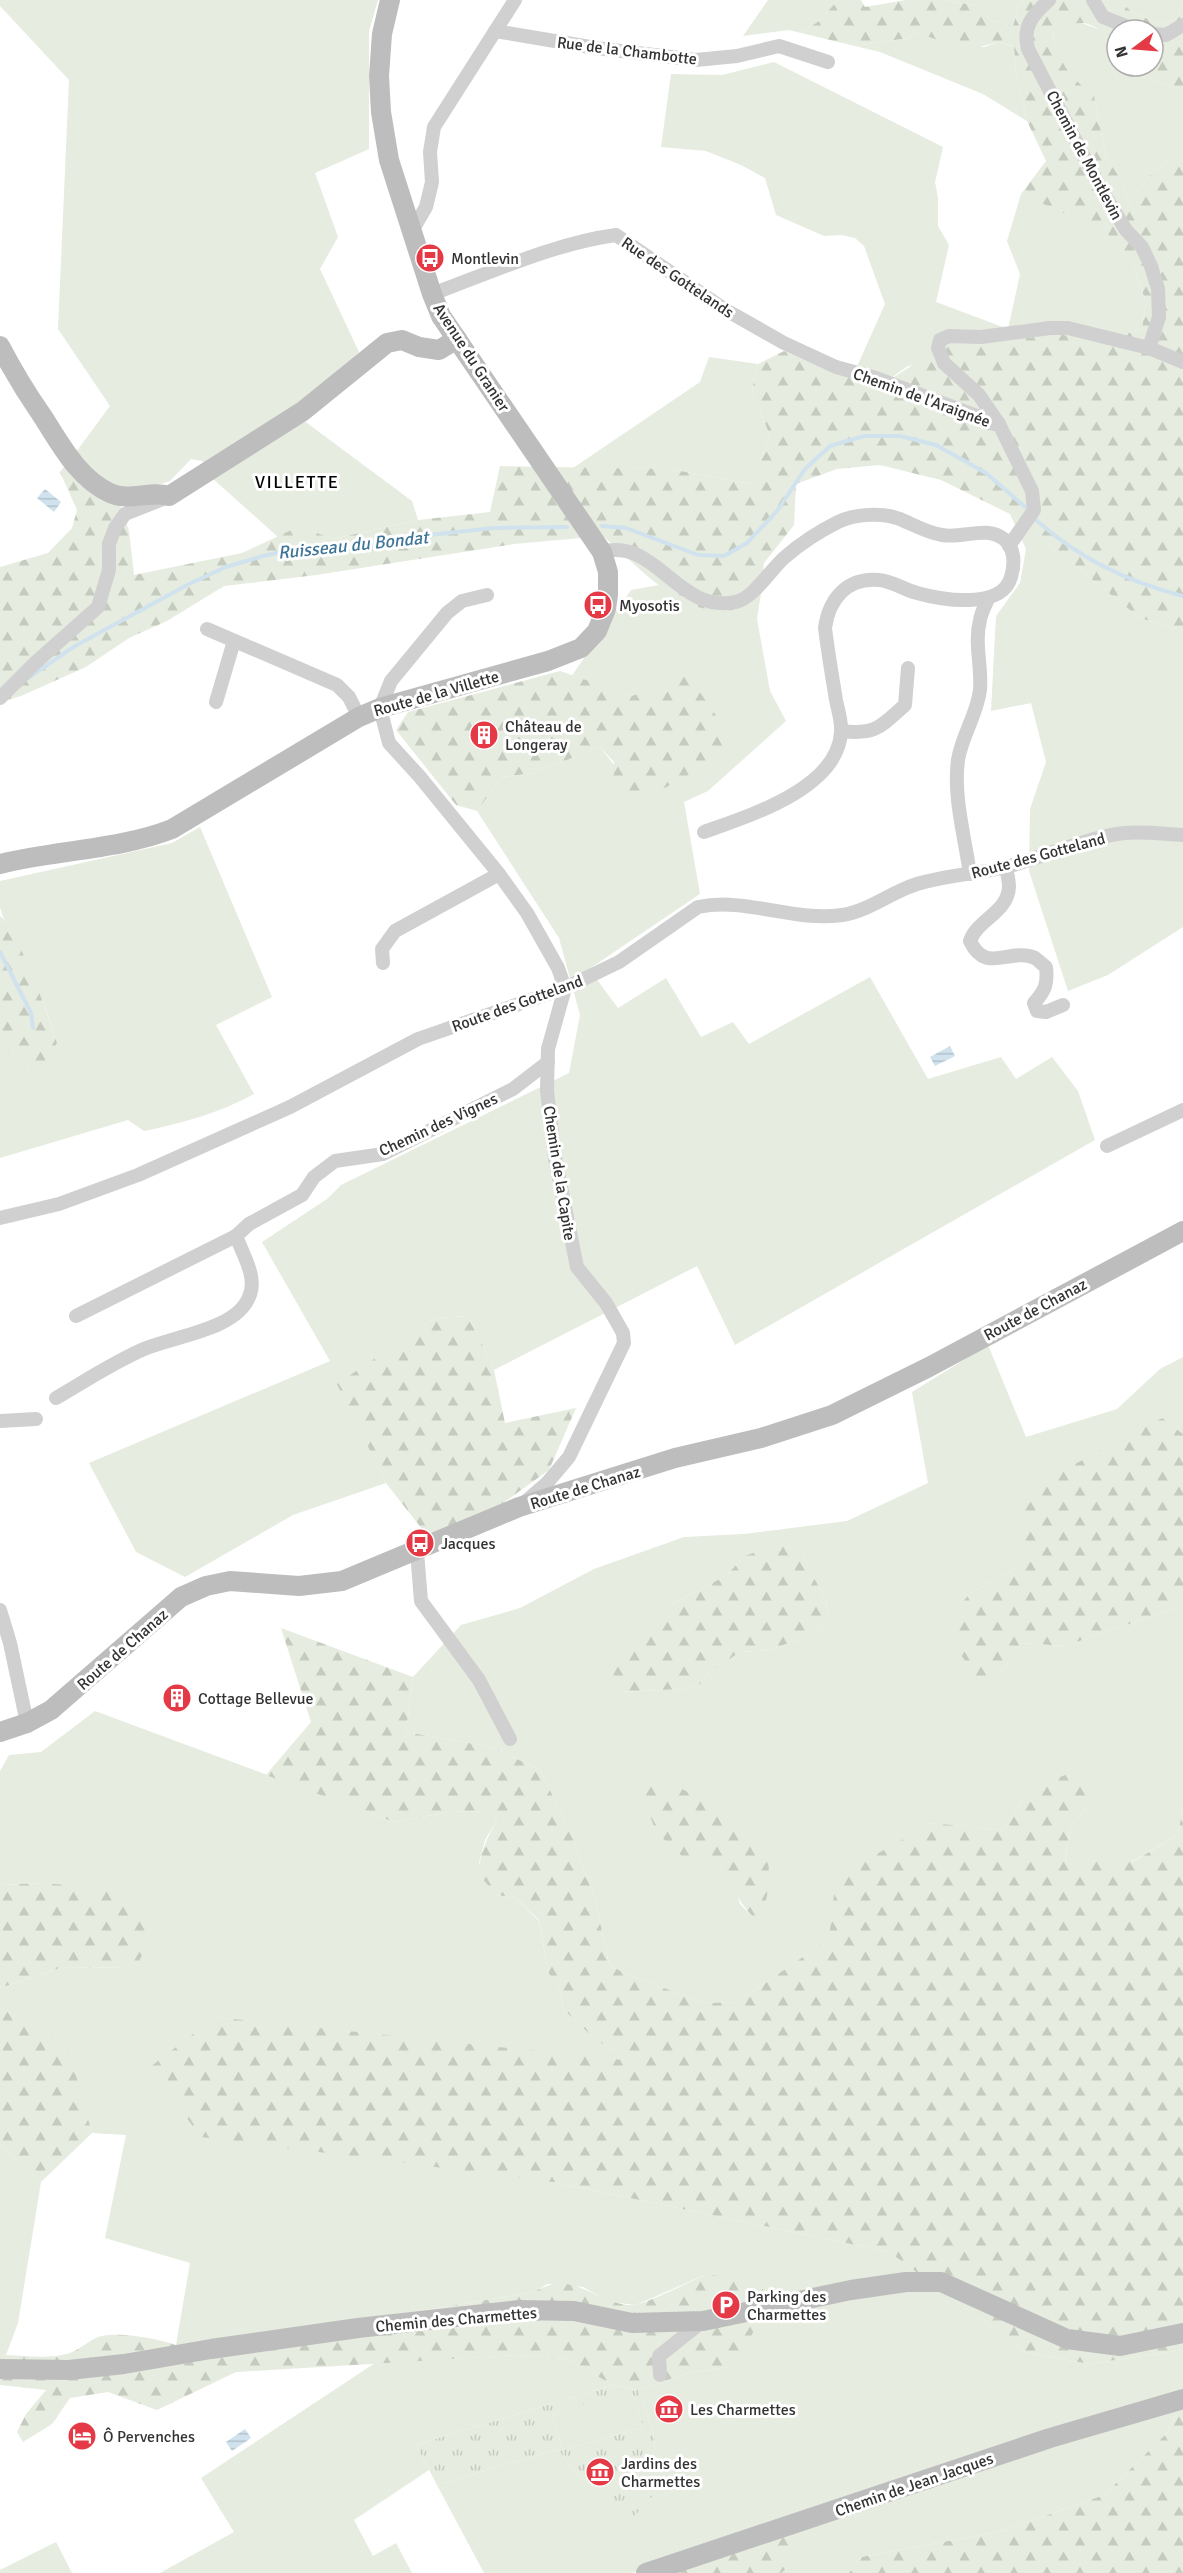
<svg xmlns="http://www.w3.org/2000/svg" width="1183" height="2573" font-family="Signika,sans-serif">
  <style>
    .green { fill: #e6ecdf; fill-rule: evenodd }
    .forest { fill: url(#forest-firs) }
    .park { fill: url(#park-tufts); fill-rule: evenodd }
    .water { fill: url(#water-rules) }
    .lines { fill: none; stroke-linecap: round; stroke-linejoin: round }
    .stream { stroke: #cfe2ee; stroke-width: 4 }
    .street { stroke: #d0d0d0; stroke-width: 14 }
    .secondary { stroke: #bdbdbd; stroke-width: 20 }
    .labels { text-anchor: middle; stroke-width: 6; stroke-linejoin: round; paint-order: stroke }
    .street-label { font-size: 16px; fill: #333; stroke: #fff }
    .poi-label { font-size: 16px; fill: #333; stroke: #fff; text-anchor: start }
    .neighbourhood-label { font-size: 18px; letter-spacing: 1.5px; fill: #000; stroke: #fff }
    .water-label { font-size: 18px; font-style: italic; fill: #3f7597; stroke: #fff }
  </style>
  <defs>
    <pattern id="forest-firs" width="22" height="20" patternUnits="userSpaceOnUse" patternTransform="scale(1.5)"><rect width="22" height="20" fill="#e6ecdf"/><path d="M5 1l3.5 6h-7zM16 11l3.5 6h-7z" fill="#c6cbc0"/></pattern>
    <pattern id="park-tufts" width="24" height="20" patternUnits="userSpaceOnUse" patternTransform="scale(1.5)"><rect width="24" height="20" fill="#e6ecdf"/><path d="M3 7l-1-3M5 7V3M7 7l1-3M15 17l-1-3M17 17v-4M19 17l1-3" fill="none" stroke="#c6cbc0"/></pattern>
    <pattern id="water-rules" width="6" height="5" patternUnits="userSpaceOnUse" patternTransform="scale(1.5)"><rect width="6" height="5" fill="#cfe2ee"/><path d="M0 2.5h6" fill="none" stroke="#b2c2cd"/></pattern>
  </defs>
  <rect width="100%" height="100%" fill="#fff"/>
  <g class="green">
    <path d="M 0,0 L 378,0 L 369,31 L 369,149 L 315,173 L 338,237 L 320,269 L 359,352 L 303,420 L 412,501 L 418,520 L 332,539 L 300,527 L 278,537 L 212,478 L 202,461 L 191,459 L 170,481 L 138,491 L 109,489 L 79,448 L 110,406 L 58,329 L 69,80 L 0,6 Z"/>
    <path d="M 768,0 L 838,0 L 819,21 L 801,33 L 789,30 L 743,36 Z"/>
    <path d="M 942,0 L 1024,0 L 1019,4 L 1013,26 L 992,21 L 975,5 Z"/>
    <path d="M 1119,0 L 1183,0 L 1183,2 L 1177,18 L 1161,24 L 1133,13 Z"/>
    <path d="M 1079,22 L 1101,30 L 1117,45 L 1117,66 L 1139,66 L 1153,80 L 1183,92 L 1183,153 L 1153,171 L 1129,204 L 1118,175 L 1106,157 L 1094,96 L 1075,81 L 1058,56 L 1052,33 L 1066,25 Z"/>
    <path d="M 918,33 L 984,47 L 999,42 L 1014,47 L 1016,73 L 1027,121 L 983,94 L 880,52 L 855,46 L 908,38 Z"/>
    <path d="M 774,62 L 943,147 L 935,182 L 938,198 L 938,226 L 949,245 L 936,302 L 1008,329 L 1020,274 L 1007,241 L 1021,194 L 1106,231 L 1132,263 L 1146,302 L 1142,328 L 1103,342 L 908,366 L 878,387 L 856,380 L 855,371 L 885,304 L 864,246 L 855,238 L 841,235 L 824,236 L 776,215 L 765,178 L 741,165 L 706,151 L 661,147 L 671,74 L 722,75 Z"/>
    <path d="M 709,357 L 758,364 L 752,390 L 770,436 L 751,484 L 670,469 L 573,468 L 700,382 Z"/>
    <path d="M 1010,514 L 1140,618 L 1183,631 L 1183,927 L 1108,975 L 1068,991 L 1029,871 L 1030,809 L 1046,762 L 1031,703 L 991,711 L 996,616 L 1020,583 L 1026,549 Z"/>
    <path d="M 659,585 L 697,607 L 761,593 L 757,619 L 770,691 L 786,721 L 708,791 L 684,802 L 700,894 L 589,969 L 618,1008 L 666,978 L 701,1037 L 733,1022 L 749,1044 L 870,977 L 928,1079 L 1001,1057 L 1016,1079 L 1052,1057 L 1078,1091 L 1095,1140 L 735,1345 L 697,1266 L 494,1370 L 469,1316 L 435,1318 L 338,1384 L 386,1483 L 293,1515 L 185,1577 L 136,1552 L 89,1463 L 330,1361 L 262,1242 L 327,1199 L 341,1185 L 569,1073 L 580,1015 L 559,938 L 477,811 L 502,777 L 534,773 L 600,747 L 641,799 C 676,783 704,765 732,740 L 632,696 L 571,677 L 631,590 Z"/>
    <path d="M 200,827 L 272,997 L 216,1025 L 254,1094 C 219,1113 183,1123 144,1131 L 128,1120 L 0,1158 L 0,1024 L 2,1028 L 57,1043 C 44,999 25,957 3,917 L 0,907 L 0,881 L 172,843 Z"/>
    <path d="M 988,1345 L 1026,1437 L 1117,1409 L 1160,1369 L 1183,1357 L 1183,1434 L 1161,1418 L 1019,1567 L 969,1594 L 997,1676 L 1022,1643 L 1065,1646 L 1183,1606 L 1183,1805 L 1178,1835 L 1131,1862 L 1065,1861 L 1070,1829 L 1098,1792 L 1027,1791 L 1004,1830 L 931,1823 L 829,1939 L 737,2002 L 706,2003 L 625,1974 L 609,1964 L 595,1899 L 570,1831 L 540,1770 L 492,1747 L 406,1732 L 413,1677 L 461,1625 L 520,1608 L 594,1569 L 684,1537 L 744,1534 L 847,1521 L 928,1483 L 912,1392 ZM 801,1552 L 826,1601 L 828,1619 L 810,1635 L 770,1650 L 740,1652 L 709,1673 L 699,1685 L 683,1689 L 617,1692 L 669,1606 L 727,1575 L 744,1556 ZM 676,1785 L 738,1825 L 753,1917 L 740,1904 L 737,1893 L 718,1863 Z"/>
    <path d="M 95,1711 L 394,1822 L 450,1812 L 487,1811 L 497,1820 L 485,1840 L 479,1863 L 497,1895 L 516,1898 L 539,1921 L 548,1972 L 561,1992 L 563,2009 L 597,2041 L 634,2062 L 215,2017 L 553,2182 L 889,2252 L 1025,2352 L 1089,2364 L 1183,2350 L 1183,2397 L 1168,2432 L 1104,2495 L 1003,2531 L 861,2557 L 849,2573 L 781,2573 L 788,2568 L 753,2532 L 632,2573 L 484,2573 L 437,2485 L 558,2449 L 571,2467 L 630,2521 L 639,2470 L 654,2453 L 655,2437 L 638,2390 L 688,2373 L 729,2367 L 707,2274 L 636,2305 L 610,2302 L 583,2287 L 547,2284 L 534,2292 L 419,2311 L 176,2345 L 190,2263 L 105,2238 L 126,2135 L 92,2133 L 66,2043 L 0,2008 L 0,1988 L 60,1968 L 136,1967 L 43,1883 L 0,1885 L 0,1771 L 9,1755 L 41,1752 Z"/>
    <path d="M 0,2144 L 41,2182 L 18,2323 L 6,2355 L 0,2355 Z"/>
    <path d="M 520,2355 L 567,2359 L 613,2385 L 416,2445 L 429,2470 L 354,2520 L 373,2556 L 396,2543 L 412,2573 L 160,2573 L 234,2532 L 201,2478 L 375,2363 Z"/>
    <path d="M 632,2390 L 643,2427 L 563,2450 L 552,2414 Z"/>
    <path d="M 56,2542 L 72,2573 L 0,2573 L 0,2570 Z"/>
  </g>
  <g class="forest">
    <path d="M 838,0 L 861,0 L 865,7 L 906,0 L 942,0 L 975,5 L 992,21 L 1013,26 L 1019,4 L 1024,0 L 1119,0 L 1133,13 L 1161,24 L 1177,18 L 1183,2 L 1183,92 L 1153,80 L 1139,66 L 1153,66 L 1153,30 L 1117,30 L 1117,45 C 1093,22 1082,15 1052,34 C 1060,64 1070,77 1094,96 L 1106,157 L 1118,175 L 1129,204 L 1153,171 L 1183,153 L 1183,631 L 1140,618 L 1010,514 L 941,480 L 880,465 L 837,469 L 796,484 L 794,525 L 764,563 L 761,593 C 752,598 738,610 728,611 C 678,614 638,566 603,536 L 514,544 L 316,575 L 224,586 L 167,621 L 129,638 L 86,667 L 21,696 L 0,702 L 0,567 L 48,553 L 72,528 L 77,510 L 60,472 L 79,448 L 120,504 L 129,531 L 134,575 L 242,553 L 300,526 L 332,539 L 418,520 L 490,512 L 500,466 L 670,469 L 751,484 L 770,436 L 752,390 L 758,364 L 784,351 L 822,368 L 878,387 L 946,344 L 1004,341 L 1057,334 L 1103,342 L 1142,328 L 1146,302 L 1132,263 L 1106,232 L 1021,194 L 1046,161 L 1027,121 L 1016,73 L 1014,47 L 999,42 L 966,50 L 918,33 L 908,38 L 855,46 L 801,33 L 819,21 Z"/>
    <path d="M 560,671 L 632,696 L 688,675 L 733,740 L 707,763 L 677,782 L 641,799 L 613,793 L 614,762 L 600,747 L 534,773 L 502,777 L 477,811 L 456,805 L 396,730 L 408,712 Z"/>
    <path d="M 0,916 C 17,928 50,1019 57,1043 L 44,1063 L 25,1068 L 8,1053 L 0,1024 Z"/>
    <path d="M 469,1316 L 494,1370 L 505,1423 L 576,1408 L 549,1470 L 481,1519 L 429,1538 L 386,1483 L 337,1384 L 435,1318 Z"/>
    <path d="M 1162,1418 L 1183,1434 L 1183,1606 L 1065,1646 L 1022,1643 L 997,1676 L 977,1678 L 943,1629 L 969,1594 L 1019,1567 L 1022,1492 Z"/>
    <path d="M 784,1543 L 801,1552 L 826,1601 L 828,1619 L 810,1635 L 770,1650 L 740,1652 L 709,1673 L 699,1685 L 683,1689 L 617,1692 L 612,1678 L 618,1663 L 669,1606 L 727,1575 L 744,1556 Z"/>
    <path d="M 281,1628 L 413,1677 L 406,1732 L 492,1747 L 540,1770 L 570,1831 L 595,1899 L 609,1964 L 625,1974 L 706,2003 L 737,2002 L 829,1939 L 836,1877 L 932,1823 L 1004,1830 L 1027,1791 L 1077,1770 L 1098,1792 L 1070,1829 L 1065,1860 L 1132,1862 L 1178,1835 L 1183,1805 L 1183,2350 L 1089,2364 L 1025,2352 L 889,2252 L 553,2182 L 201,2137 L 149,2068 L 215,2017 L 632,2061 L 597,2041 L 563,2009 L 561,1992 L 548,1972 L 539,1920 L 516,1898 L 497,1895 L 479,1875 C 479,1854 487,1838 497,1820 L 487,1811 L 450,1812 L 394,1822 L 266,1775 L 311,1722 Z"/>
    <path d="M 676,1785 C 694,1796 755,1831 763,1847 C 773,1866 769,1892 763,1912 L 753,1917 C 738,1902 730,1881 718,1863 L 684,1858 L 656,1832 L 644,1799 L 649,1786 Z"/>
    <path d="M 43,1883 L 113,1889 L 158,1924 L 136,1967 L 60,1968 L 0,1988 L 0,1885 Z"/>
    <path d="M 0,2008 L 67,2043 L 92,2133 L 41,2182 L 0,2144 Z"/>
    <path d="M 707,2274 L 729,2278 L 763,2289 L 758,2323 L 740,2358 L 729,2367 L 688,2373 L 638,2390 L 613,2385 L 567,2359 L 520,2355 L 236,2372 L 157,2410 L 108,2392 L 70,2398 L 52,2424 L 23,2442 L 17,2432 L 26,2414 L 46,2390 L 0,2385 L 0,2355 C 18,2355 38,2358 56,2356 C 75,2354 80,2347 94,2339 C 110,2329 159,2339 176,2345 L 419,2311 L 534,2292 C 575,2267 597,2307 635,2305 C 645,2304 694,2280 707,2274 Z"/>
    <path d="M 1183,2397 L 1183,2573 L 849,2573 L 861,2557 L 1003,2531 L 1104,2495 L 1168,2432 Z"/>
    <path d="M 803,2525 L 788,2568 L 781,2573 L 660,2573 Z"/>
  </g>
  <path class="park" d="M 613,2385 L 638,2390 L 655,2437 L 654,2453 L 639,2470 L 660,2488 L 630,2521 L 571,2467 L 558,2449 L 437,2485 L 416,2445 ZM 632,2391 L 643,2427 L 563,2450 L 552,2414 Z"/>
  <g class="water">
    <path d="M 45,489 L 61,502 L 54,512 L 37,498 Z"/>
    <path d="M 950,1046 L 955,1056 L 935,1066 L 930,1057 Z"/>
    <path d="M 245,2429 L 251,2438 L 232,2451 L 226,2442 Z"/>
  </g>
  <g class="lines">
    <g class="stream">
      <path d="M 1036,520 C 1080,559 1126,581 1183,596"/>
      <path d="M 602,526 L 626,528 L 698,555 L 724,556 L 747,543 L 777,511 L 805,469 L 830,446 L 864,436 L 900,436 L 936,445 L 986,473 L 1025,507"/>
      <path d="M 28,678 L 75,646 L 189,584 L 226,567 L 263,556 L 286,551 L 346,550 L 430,535 L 493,528 L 567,527"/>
      <path d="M 0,952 L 31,1013 L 33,1028"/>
    </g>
    <g class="street">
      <path d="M 1049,0 C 1033,15 1022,26 1028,49 L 1102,191 L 1126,230 L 1142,247 L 1151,266 L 1158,289 L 1159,317 L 1149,348"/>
      <path d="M 1093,0 L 1103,17 L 1136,30"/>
      <path d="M 495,31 L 596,48 L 696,60 L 737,56 L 779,46 L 828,62"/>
      <path d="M 1153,34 L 1166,35 L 1183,25"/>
      <path d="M 412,231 L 426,207 L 432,182 L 430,152 L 434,127 L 515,0"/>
      <path d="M 432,294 C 490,273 555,243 616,235 L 724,309 L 784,343 L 836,367 L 876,378 L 977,416 L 987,423 L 999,424 L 1032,491 L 1034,510 L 1009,546"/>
      <path d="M 999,424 L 979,395 L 944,363 L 938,348 L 940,340 L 949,336 L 981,337 L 1050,328 L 1068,328 L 1149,348 L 1183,362"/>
      <path d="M 602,552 C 656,537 678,614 735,602 C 753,599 771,569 785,557 C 800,544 820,531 838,522 C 855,514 882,512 900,519 C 914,525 928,533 942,535 C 963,539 986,525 1004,539 C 1015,548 1015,564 1011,577 C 1002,610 942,600 917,593 C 905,590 892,581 879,580 C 847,577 829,599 825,628 C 828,652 832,676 836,700 C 838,710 842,722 841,732 C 838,789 748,816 704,832"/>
      <path d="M 487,595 L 462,601 L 447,613 L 391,681 L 380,708 L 389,743 L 420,777 L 499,874 L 527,913 L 558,968 L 565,988 L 548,1049 L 547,1091 L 555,1158 L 577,1267 L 606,1303 L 623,1333 L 624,1343 L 569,1457 L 547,1483 L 525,1502"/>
      <path d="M 207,629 L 337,685 L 349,697 L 359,717"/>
      <path d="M 0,698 L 36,662 L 98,607 L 109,570 L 109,544 L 115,528 L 125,514 L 168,497"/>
      <path d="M 216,702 L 234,641"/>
      <path d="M 842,731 C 876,735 880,727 905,705 L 908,668"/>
      <path d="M 1006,867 C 1007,873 1009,880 1009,887 C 1008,912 977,920 970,941 C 986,975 1010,947 1035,958 C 1038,960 1043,965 1046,967 C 1048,984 1045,991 1034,1003 L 1037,1011 L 1046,1012 L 1063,1005"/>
      <path d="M 970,874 C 965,838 953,796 958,760 C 962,735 977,715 980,690 C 982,667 974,643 980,620 C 981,613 985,606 988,599"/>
      <path d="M 383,963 L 382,949 L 395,931 L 499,874"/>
      <path d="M 1107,1146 L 1183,1110"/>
      <path d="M 0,1218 L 59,1204 L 138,1175 L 290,1107 L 418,1039 L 565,988 L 619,962 L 698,907 C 746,897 793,922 842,915 C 869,911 891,892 917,884 C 946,875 977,874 1006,867 C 1045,857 1084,838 1124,833 C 1144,831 1163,834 1183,835"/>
      <path d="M 76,1316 L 236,1236"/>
      <path d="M 56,1398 C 85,1381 114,1362 144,1349 C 174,1336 236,1330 249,1297 C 258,1278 243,1255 236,1236 L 249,1224 L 302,1195 L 314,1177 L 335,1161 L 383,1154 L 513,1089 L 548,1062"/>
      <path d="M 0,1421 L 36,1419"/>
      <path d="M 417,1552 L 421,1601 L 479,1680 L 510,1739"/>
      <path d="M 0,1610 L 10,1643 L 27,1723"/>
      <path d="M 660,2375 L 659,2356 L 703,2321"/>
    </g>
    <g class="secondary">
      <path d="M 0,346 C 13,371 27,394 43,417 C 61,445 78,478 110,493 C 129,502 150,490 169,496 L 303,411 L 387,343 L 402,340 L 419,347 L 439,350 L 457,339"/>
      <path d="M 0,864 C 56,850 118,850 172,829 L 359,717 L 380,708 L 548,661 L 581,648 L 597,631 L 606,609 L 608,595 L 608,572 L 602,552 L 441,316 L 432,294 L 389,160 L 381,112 L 379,76 L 382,34 L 390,0"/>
      <path d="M 0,1732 L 27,1723 L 51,1710 L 181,1597 L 206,1586 L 230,1581 L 299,1586 L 342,1581 L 519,1507 L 675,1458 L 761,1438 L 832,1415 L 929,1367 L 1183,1231"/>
      <path d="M 0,2369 L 69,2370 L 124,2364 L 211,2349 L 358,2328 L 519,2310 L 574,2311 L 632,2323 L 703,2321 L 851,2290 L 906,2282 L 941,2282 L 1067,2339 L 1120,2346 L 1183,2333"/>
      <path d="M 646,2573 L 1050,2438 L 1183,2399"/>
    </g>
  </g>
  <defs>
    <g id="bus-disc" transform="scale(1.5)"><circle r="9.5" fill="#e63946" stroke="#fff"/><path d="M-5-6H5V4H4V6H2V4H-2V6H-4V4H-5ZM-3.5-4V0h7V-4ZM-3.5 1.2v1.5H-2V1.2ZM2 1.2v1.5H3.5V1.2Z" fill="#fff"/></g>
    <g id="building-disc" transform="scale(1.5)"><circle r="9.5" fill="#e63946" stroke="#fff"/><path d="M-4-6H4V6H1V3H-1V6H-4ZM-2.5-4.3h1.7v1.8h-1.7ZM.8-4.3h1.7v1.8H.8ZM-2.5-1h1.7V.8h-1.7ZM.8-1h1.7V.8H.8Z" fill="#fff"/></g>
    <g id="parking-disc" transform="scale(1.5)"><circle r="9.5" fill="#e63946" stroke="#fff"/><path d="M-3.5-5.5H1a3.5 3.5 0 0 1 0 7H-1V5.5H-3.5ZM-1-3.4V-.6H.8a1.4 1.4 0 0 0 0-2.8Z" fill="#fff"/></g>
    <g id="museum-disc" transform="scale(1.5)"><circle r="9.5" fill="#e63946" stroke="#fff"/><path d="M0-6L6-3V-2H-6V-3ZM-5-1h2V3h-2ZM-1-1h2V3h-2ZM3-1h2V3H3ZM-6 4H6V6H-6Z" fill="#fff"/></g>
    <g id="hotel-disc" transform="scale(1.5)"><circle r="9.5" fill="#e63946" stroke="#fff"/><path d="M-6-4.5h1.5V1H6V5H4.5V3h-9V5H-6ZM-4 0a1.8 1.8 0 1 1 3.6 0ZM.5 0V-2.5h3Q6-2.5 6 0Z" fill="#fff"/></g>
  </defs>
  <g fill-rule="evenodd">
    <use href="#bus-disc" x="430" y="258"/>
    <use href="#bus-disc" x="598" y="605"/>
    <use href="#building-disc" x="484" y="735"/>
    <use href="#bus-disc" x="420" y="1543"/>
    <use href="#building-disc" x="177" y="1698"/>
    <use href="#parking-disc" x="726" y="2305"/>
    <use href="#museum-disc" x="669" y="2409"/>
    <use href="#hotel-disc" x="82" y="2436"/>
    <use href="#museum-disc" x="600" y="2472"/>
  </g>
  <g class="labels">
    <g class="street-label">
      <text transform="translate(627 50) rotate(7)" y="6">Rue de la Chambotte</text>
      <text transform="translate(1085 155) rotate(62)" y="6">Chemin de Montlevin</text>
      <text transform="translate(678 277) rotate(34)" y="6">Rue des Gottelands</text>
      <text transform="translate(472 357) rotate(57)" y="6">Avenue du Granier</text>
      <text transform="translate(922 397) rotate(20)" y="6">Chemin de l'Araignée</text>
      <text transform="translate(436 693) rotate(-16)" y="6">Route de la Villette</text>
      <text transform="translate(1038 855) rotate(-15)" y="6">Route des Gotteland</text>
      <text transform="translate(517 1003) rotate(-20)" y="6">Route des Gotteland</text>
      <text transform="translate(438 1124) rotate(-25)" y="6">Chemin des Vignes</text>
      <text transform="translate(560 1173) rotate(81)" y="6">Chemin de la Capite</text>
      <text transform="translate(1035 1309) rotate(-28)" y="6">Route de Chanaz</text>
      <text transform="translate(585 1487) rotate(-17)" y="6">Route de Chanaz</text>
      <text transform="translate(122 1649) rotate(-41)" y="6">Route de Chanaz</text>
      <text transform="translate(456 2319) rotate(-5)" y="6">Chemin des Charmettes</text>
      <text transform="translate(914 2484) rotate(-19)" y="6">Chemin de Jean Jacques</text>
    </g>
    <g class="poi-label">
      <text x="451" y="264">Montlevin</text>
      <text x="619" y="611">Myosotis</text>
      <text x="505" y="732">Château de<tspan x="505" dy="18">Longeray</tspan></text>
      <text x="441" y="1549">Jacques</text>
      <text x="198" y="1704">Cottage Bellevue</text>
      <text x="747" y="2302">Parking des<tspan x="747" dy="18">Charmettes</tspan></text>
      <text x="690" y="2415">Les Charmettes</text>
      <text x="103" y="2442">Ô Pervenches</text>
      <text x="621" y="2469">Jardins des<tspan x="621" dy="18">Charmettes</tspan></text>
    </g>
    <g class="neighbourhood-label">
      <text x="297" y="488">VILLETTE</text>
    </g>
    <g class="water-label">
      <text transform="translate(353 545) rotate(-6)" y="6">Ruisseau du Bondat</text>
    </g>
  </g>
  <g transform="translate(1135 48) rotate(254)"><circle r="28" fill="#ffffff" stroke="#adadad" stroke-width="1.5"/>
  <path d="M0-4.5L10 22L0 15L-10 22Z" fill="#e63946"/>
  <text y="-9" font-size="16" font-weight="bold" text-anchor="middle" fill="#333333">N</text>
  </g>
</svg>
